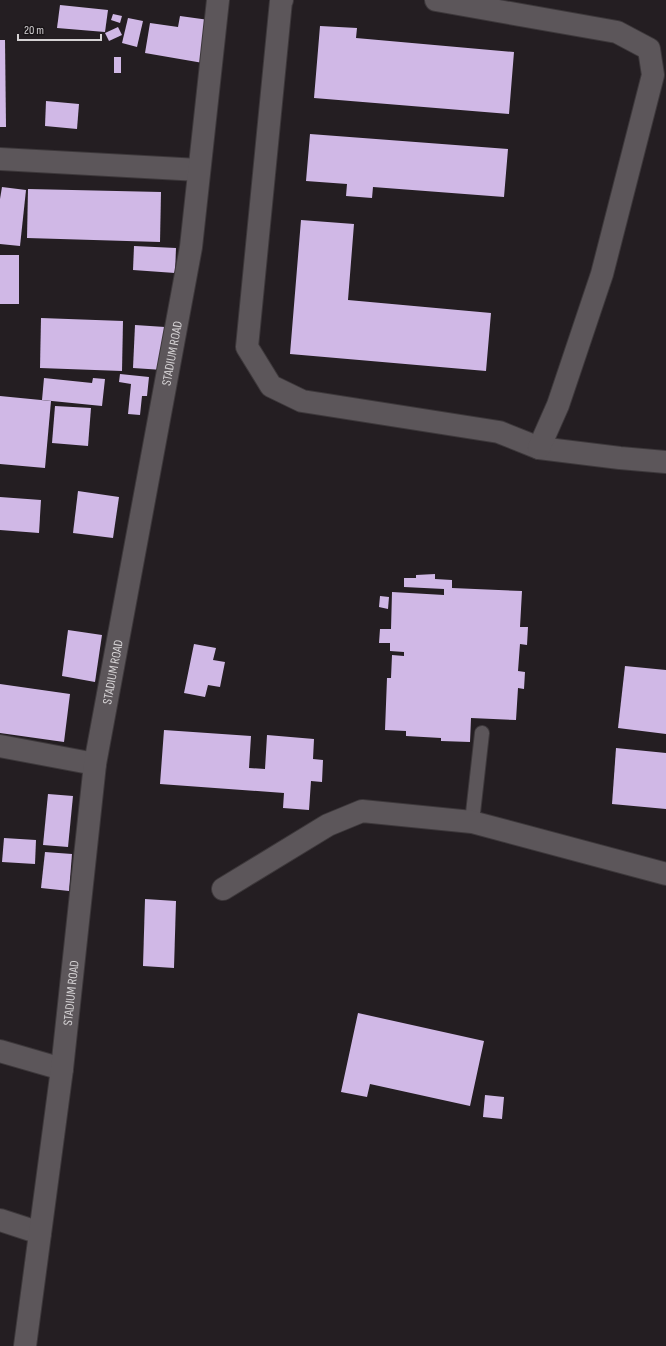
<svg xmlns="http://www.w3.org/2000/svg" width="666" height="1346" font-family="'Sofia Sans Condensed',sans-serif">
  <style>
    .building { fill: #d0b8e6 }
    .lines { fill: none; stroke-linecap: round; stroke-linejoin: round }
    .service-casing { stroke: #3d383b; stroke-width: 16 }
    .minor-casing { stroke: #3d383b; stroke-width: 24 }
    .service { stroke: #5c565a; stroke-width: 14 }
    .minor { stroke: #5c565a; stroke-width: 22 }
    .labels { text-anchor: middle; stroke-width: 4; stroke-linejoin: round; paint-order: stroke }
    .street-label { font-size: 13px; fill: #d5d2d4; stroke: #1a1518 }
  </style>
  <rect width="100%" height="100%" fill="#241e22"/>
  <g class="building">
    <path d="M 60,5 L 108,10 L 105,32 L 57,28 Z"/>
    <path d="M 113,14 L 122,16 L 120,23 L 111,20 Z"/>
    <path d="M 180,16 L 209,20 L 203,63 L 145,53 L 150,23 L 178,27 Z"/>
    <path d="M 128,18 L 143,21 L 137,47 L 122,43 Z"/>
    <path d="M 320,26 L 357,28 L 356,38 L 514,52 L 509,114 L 314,98 Z"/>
    <path d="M 118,27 L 122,35 L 109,41 L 105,33 Z"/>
    <path d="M 0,40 L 5,40 L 6,127 L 0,127 Z"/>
    <rect x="114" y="57" width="7" height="16"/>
    <path d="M 46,101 L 79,104 L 77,129 L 45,126 Z"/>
    <path d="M 310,134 L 508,149 L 504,197 L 373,187 L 372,198 L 346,196 L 347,184 L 306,181 Z"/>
    <path d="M 2,187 L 26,190 L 20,246 L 0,244 L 0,199 Z"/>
    <path d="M 28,189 L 161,192 L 160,242 L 27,238 Z"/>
    <path d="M 301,220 L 354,224 L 348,300 L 491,313 L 486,371 L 290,354 Z"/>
    <path d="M 134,246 L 176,248 L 175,273 L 133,270 Z"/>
    <rect x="0" y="255" width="19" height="49"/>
    <path d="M 41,318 L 123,321 L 122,371 L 40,368 Z"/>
    <path d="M 135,325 L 165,327 L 163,370 L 133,368 Z"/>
    <path d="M 120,374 L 149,377 L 147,396 L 142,396 L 140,415 L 128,414 L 131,384 L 119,382 Z"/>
    <path d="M 44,378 L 92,383 L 93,378 L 105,379 L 102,406 L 42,400 Z"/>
    <path d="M 0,396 L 51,401 L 45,468 L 0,464 Z"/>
    <path d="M 55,406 L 91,408 L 88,446 L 52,443 Z"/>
    <path d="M 78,491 L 119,497 L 113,538 L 73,533 Z"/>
    <path d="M 0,497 L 41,500 L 39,533 L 0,530 Z"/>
    <path d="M 435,574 L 435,579 L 452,580 L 452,588 L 522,591 L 520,627 L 528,627 L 527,645 L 520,644 L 518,671 L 525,672 L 524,689 L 518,688 L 516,720 L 471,718 L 470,742 L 441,741 L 441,738 L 406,736 L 406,731 L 385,730 L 387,678 L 391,678 L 392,655 L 404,656 L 404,652 L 390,651 L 390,643 L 379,643 L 380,629 L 391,629 L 392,592 L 444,595 L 444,589 L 404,587 L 404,578 L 416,578 L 416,575 Z"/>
    <path d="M 380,596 L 389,597 L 388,609 L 379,607 Z"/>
    <path d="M 68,630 L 102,635 L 95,682 L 62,676 Z"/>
    <path d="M 194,644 L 216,648 L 213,660 L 225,662 L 220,687 L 208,685 L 205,697 L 184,693 Z"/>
    <path d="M 625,666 L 666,670 L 666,734 L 618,728 Z"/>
    <path d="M 0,684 L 70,694 L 64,742 L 0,733 Z"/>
    <path d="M 164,730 L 251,736 L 249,768 L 265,769 L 267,735 L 314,739 L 313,759 L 323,760 L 322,782 L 311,781 L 309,810 L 283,808 L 284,793 L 160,784 Z"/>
    <path d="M 616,748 L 666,753 L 666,809 L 612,804 Z"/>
    <path d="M 48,794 L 73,796 L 68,847 L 43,845 Z"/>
    <path d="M 4,838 L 36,840 L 35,864 L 2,862 Z"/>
    <path d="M 45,852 L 72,854 L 69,891 L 41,888 Z"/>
    <path d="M 145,899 L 176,901 L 174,968 L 143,966 Z"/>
    <path d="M 358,1013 L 484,1041 L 470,1106 L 370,1084 L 367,1097 L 341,1092 Z"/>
    <path d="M 485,1095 L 504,1097 L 502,1119 L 483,1117 Z"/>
  </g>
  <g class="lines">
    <g class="service-casing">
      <path id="service" d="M 472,822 L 482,733"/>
    </g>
    <g class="minor-casing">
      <g id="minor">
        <path d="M 282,0 L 281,1 L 247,347 L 271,386 L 302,401 L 499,432 L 539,448 L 620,458 L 666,462"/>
        <path d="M 436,0 L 617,32 L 649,49 L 653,75 L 602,274 L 558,405 L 539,448"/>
        <path d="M 0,159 L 199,170"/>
        <path d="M 0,746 L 95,764"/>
        <path d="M 223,889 L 328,825 L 362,811 L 472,822 L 666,874"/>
        <path d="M 0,1051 L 62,1069"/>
        <path d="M 0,1220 L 40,1233"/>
        <path id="s1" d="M 25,1346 L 62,1069 L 95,764 L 191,247 L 218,0"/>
      </g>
    </g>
    <use href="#service" class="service"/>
    <use href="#minor" class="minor"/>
  </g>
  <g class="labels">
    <g class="street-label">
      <text dy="5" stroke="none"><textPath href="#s1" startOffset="1004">STADIUM ROAD</textPath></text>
      <text dy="5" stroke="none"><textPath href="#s1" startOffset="680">STADIUM ROAD</textPath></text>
      <text dy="5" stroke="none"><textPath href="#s1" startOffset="356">STADIUM ROAD</textPath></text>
    </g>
  </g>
  <path d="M18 34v6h83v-6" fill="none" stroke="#d5d2d4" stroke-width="2"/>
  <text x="24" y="34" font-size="12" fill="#d5d2d4" stroke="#1a1518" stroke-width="3" paint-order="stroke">20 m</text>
</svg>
